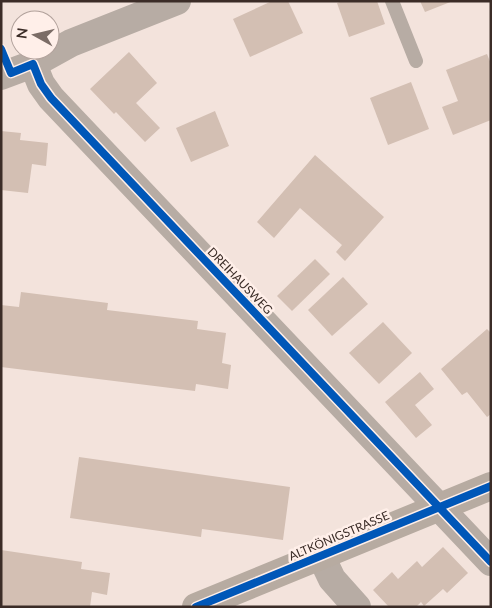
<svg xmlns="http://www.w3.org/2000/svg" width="492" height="608" font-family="Lato,sans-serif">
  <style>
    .building { fill: #d3bfb3 }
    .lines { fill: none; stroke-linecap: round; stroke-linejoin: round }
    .lane { stroke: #b7aca4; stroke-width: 14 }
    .street { stroke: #b7aca4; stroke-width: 28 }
    .secondary { stroke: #b7aba1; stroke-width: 28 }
    .cycleway-casing { stroke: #ffefe9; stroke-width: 11 }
    .cycleway { stroke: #0057b8; stroke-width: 8 }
    .labels { text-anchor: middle; stroke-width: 5; stroke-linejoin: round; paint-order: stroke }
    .street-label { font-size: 12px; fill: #3b2c27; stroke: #ffefe9 }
  </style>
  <rect width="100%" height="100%" fill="#f3e3dc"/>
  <g class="building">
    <path d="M 272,1 L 288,1 L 303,33 L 250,57 L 233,19 Z"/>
    <path d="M 343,1 L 377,1 L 385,24 L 349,37 L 337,3 Z"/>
    <path d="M 420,1 L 453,1 L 425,12 Z"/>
    <path d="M 129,52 L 157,83 L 136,103 L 160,128 L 145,142 L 116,112 L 114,114 L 90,89 Z"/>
    <path d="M 487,54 L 491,64 L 491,120 L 453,135 L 442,107 L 458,101 L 446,70 Z"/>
    <path d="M 411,82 L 429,129 L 388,145 L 370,98 Z"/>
    <path d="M 215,111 L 229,146 L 191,162 L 176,128 Z"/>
    <path d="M 1,131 L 21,133 L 20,140 L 48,143 L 46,166 L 32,164 L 28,193 L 1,190 Z"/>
    <path d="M 315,155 L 384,217 L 345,261 L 336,252 L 342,245 L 300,208 L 274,238 L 257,222 Z"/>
    <path d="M 315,259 L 330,274 L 292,311 L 277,296 Z"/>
    <path d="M 343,277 L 368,304 L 332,336 L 308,310 Z"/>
    <path d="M 21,292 L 108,303 L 107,310 L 198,321 L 197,329 L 226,333 L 222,363 L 231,365 L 228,389 L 196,384 L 195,391 L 1,367 L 1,305 L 19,307 Z"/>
    <path d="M 383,322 L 412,353 L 379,384 L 349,353 Z"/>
    <path d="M 487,329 L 491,333 L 491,414 L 487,417 L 467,392 L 462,395 L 441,369 Z"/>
    <path d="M 420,372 L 434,389 L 415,405 L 432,425 L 416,438 L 385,402 Z"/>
    <path d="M 79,457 L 290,487 L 283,540 L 202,529 L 201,537 L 70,518 Z"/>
    <path d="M 443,547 L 468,573 L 447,593 L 443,589 L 424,606 L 421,602 L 416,607 L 389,607 L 373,590 L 392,572 L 398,579 L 417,561 L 422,567 Z"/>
    <path d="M 1,550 L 82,562 L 81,569 L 110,573 L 107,595 L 92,592 L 90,607 L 1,607 Z"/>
  </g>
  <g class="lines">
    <path class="lane" d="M 392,1 L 416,61"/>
    <g class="street">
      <path d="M 33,64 L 41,84 L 51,98 L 491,562"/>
      <path d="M 1,76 L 33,64 L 71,43 L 177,1"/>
      <path d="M 321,556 L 332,579 L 357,607"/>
    </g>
    <path class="secondary" d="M 196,607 L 491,486"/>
    <g class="cycleway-casing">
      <g id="cycleway">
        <path d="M 1,49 L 11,73 L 33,64 L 41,84 L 51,98 L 491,562"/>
        <path d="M 196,607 L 491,486"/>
      </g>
    </g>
    <use href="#cycleway" class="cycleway"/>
  </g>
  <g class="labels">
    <g class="street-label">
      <text transform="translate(240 281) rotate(46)" y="4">DREIHAUSWEG</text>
      <text transform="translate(339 536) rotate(-23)" y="4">ALTKÖNIGSTRASSE</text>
    </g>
  </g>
  <rect width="492" height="608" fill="none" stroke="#3b2c27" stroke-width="5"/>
  <g transform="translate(35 35) rotate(278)"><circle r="24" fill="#ffefe9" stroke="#b1a19b"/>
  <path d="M0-4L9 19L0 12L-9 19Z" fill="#7b6c66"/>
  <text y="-8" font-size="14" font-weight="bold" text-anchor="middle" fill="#3b2c27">N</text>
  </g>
</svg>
